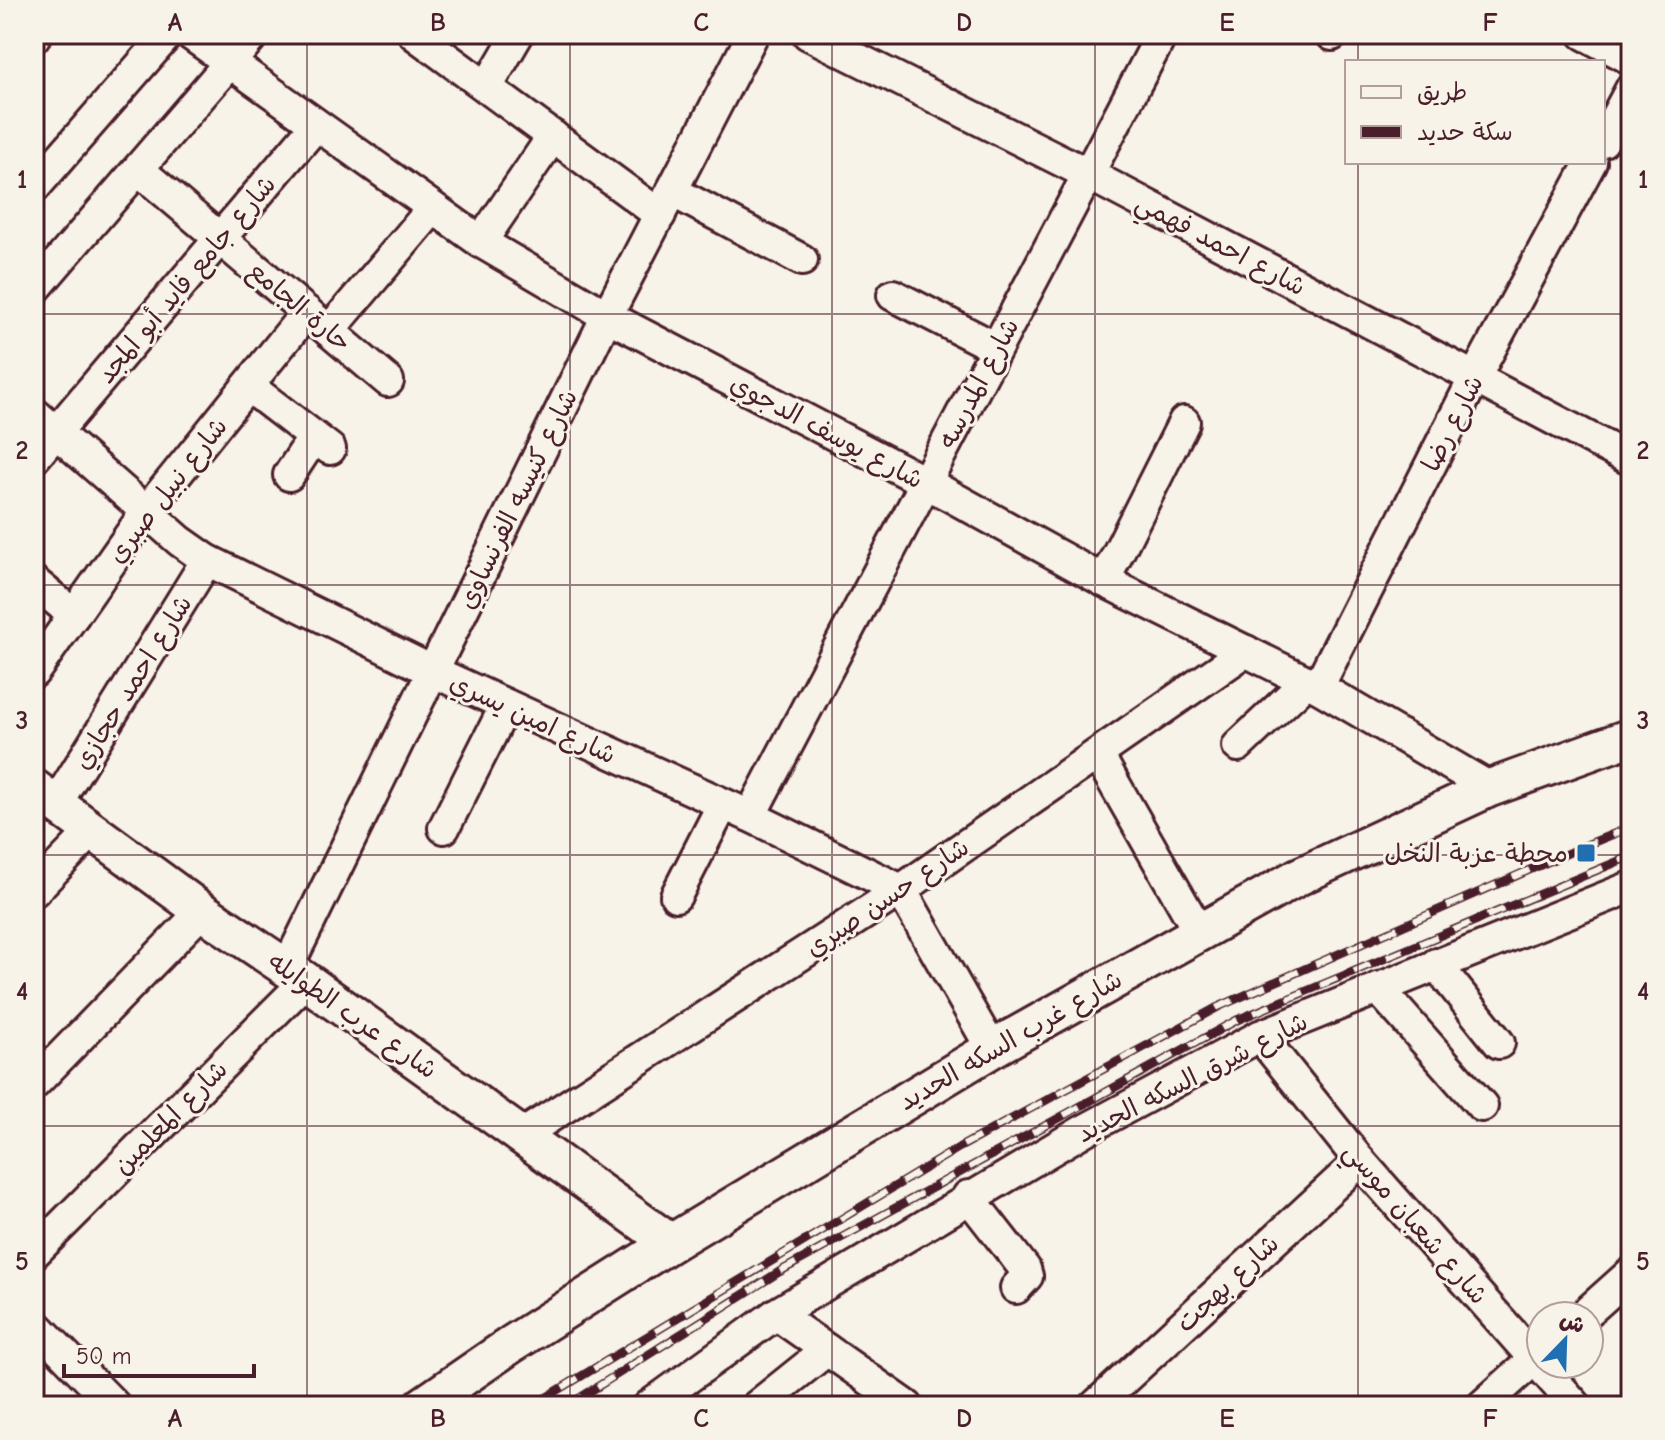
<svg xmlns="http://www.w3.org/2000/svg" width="1665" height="1440" font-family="'Comic Neue','Playpen Sans Arabic',sans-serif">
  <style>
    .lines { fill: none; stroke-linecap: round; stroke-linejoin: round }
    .minor-casing { stroke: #4a1f2b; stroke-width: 36 }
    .tertiary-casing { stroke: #4a1f2b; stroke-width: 42 }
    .minor { stroke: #f7f3e8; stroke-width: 30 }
    .tertiary { stroke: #f7f3e8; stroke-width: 36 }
    .rail-casing { stroke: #4a1f2b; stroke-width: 9 }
    .rail { stroke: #f7f3e8; stroke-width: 6; stroke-dasharray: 18; stroke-linecap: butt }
    .grid { fill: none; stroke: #4a1f2b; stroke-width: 2; stroke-opacity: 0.55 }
    .poi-dot { fill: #1f6fb2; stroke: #f7f3e8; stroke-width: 3 }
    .labels { text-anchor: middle; stroke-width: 6; stroke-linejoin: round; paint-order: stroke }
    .street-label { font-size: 26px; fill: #4a1f2b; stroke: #f7f3e8 }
    .poi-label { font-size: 26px; fill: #4a1f2b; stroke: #f7f3e8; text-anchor: end }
    .neatline { fill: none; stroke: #4a1f2b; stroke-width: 3 }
    .grid-label { font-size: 26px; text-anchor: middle; font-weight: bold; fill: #4a1f2b }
  </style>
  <rect width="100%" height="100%" fill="#f7f3e8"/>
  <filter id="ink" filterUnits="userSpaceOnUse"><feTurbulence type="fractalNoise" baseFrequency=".0125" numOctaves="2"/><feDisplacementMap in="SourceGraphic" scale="16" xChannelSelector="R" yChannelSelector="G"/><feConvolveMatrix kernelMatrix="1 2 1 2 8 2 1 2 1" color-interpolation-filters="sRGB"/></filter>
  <g filter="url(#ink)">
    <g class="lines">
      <g class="minor-casing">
        <g id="minor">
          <path d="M 190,34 L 481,242 L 607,316 L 925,482 L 1104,581 L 1318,687 L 1490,788"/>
          <path d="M 414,34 L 660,215"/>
          <path d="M 808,34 L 1088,174 L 1631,460"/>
          <path d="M 1584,34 L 1631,59"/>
          <path d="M 1332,35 L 1333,34"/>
          <path d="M 34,37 L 36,34"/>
          <path d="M 487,87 L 518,34"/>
          <path d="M 1603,141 L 1631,89"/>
          <path d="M 139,170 L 388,381"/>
          <path d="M 34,188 L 168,34"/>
          <path d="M 672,191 L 802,260"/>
          <path d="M 481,242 L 553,136"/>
          <path d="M 34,290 L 254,34"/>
          <path d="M 893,295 L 996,348"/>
          <path d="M 329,331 L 433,208"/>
          <path d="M 248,386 L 330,449"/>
          <path d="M 34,413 L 180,541 L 207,560 L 432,671 L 750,816 L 901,890 L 992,1049"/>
          <path d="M 34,458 L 316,125"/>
          <path d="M 289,475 L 314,437"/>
          <path d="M 1104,581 L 1184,422"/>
          <path d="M 34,582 L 74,615"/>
          <path d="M 34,672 L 146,512 L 307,312"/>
          <path d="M 1318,687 L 1474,379 L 1591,162"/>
          <path d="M 1238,746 L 1307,681"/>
          <path d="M 1098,755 L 1199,932"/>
          <path d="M 56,804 L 207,560"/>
          <path d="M 750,816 L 1162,34"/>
          <path d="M 444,828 L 506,705"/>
          <path d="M 34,891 L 93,830"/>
          <path d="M 676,896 L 723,804"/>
          <path d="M 1436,964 L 1499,1043"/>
          <path d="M 287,968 L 607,316 L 753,34"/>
          <path d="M 1378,988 L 1482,1106"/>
          <path d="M 1260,1036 L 1360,1161 L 1576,1406"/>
          <path d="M 34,1084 L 202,911"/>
          <path d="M 522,1135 L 901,890 L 1246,651"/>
          <path d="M 968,1196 L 1025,1269 L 1027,1276 L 1016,1288"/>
          <path d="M 34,1253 L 306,981"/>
          <path d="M 776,1314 L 907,1406"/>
          <path d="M 1583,1316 L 1631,1273"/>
          <path d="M 34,1323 L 115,1406"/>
          <path d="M 649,1406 L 776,1314 L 1083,1131 L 1260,1036 L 1631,887"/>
          <path d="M 757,1406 L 827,1350"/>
          <path d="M 1095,1406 L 1360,1161"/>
          <path d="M 1482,1406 L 1541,1353"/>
        </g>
      </g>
      <g class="tertiary-casing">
        <g id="tertiary">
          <path d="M 34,788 L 202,911 L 306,981 L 671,1243"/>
          <path d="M 422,1406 L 512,1344 L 671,1243 L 992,1049 L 1298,877 L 1490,788 L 1631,737"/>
        </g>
      </g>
      <use href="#minor" class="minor"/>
      <use href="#tertiary" class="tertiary"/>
      <g class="rail-casing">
        <g id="rail">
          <path d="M 532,1406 L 960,1147 L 1218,1007 L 1584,846 L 1631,827"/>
          <path d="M 567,1406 L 779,1272 L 1237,1020 L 1631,856"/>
        </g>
      </g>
      <use href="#rail" class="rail"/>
    </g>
  </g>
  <path class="grid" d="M 307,34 L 307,1406M 570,34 L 570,1406M 832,34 L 832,1406M 1095,34 L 1095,1406M 1358,34 L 1358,62M 1358,162 L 1358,1406M 34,314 L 1631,314M 34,585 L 1631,585M 34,855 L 1631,855M 34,1126 L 1631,1126"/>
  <rect class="poi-dot" x="1576" y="843" width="20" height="20" rx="4"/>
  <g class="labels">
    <g class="street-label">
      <text transform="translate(1221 244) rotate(28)" y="9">شارع احمد فهمي</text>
      <text transform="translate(186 279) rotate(-50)" y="9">شارع جامع فايد أبو المجد</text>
      <text transform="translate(300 306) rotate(40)" y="9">حارة الجامع</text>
      <text transform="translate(978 383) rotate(-62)" y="9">شارع المدرسه</text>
      <text transform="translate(1452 423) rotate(-63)" y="9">شارع رضا</text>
      <text transform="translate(827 431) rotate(28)" y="9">شارع يوسف الدجوي</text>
      <text transform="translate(167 490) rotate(-52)" y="9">شارع نبيل صبري</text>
      <text transform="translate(517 499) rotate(-64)" y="9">شارع كنيسه الفرنساوي</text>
      <text transform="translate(132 682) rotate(-58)" y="9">شارع احمد حجازي</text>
      <text transform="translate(533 718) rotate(25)" y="9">شارع امين يسري</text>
      <text transform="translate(887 897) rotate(-34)" y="9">شارع حسن صبري</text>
      <text transform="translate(353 1015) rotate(35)" y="9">شارع عرب الطوايله</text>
      <text transform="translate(1010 1040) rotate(-30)" y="9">شارع غرب السكه الحديد</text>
      <text transform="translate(1192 1077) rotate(-27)" y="9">شارع شرق السكه الحديد</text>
      <text transform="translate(170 1117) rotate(-45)" y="9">شارع المعلمين</text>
      <text transform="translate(1416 1223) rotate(49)" y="9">شارع شعبان موسي</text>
      <text transform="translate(1227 1283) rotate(-43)" y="9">شارع بهجت</text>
    </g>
    <g class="poi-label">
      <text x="1568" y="862">محطة عزبة النخل</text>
    </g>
  </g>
  <rect width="1665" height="1440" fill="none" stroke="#f7f3e8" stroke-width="88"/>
  <rect x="1345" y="60" width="260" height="104" fill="#f7f3e8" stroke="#b29e9c" stroke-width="2"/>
  <rect x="1361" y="86" width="40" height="12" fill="#f7f3e8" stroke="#b29e9c" stroke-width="2"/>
  <text x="1417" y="100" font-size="24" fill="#4a1f2b">طريق</text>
  <rect x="1361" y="126" width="40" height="12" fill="#4a1f2b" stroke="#b29e9c" stroke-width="2"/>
  <text x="1417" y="140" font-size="24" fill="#4a1f2b">سكة حديد</text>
  <g transform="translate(1565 1340) rotate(23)"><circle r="38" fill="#f7f3e8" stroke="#b29e9c" stroke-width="2"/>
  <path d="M0-6L14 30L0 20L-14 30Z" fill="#1f6fb2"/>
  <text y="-12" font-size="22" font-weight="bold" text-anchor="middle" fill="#4a1f2b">ش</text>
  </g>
  <path d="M64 1364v12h190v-12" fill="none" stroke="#4a1f2b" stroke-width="4"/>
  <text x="76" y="1364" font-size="24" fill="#4a1f2b" stroke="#f7f3e8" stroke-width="6" paint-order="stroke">50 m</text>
  <rect x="44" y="44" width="1577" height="1352" class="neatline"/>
  <g class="grid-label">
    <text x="175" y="31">A</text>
    <text x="438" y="31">B</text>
    <text x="701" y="31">C</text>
    <text x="964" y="31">D</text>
    <text x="1227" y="31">E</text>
    <text x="1490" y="31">F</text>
    <text x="22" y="188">1</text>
    <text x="1643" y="188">1</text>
    <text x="22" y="459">2</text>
    <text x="1643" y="459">2</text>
    <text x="22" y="729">3</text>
    <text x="1643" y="729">3</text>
    <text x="22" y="1000">4</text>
    <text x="1643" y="1000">4</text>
    <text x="22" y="1270">5</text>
    <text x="1643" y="1270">5</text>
    <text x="175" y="1427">A</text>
    <text x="438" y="1427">B</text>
    <text x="701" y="1427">C</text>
    <text x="964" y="1427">D</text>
    <text x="1227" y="1427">E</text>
    <text x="1490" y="1427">F</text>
  </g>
</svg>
